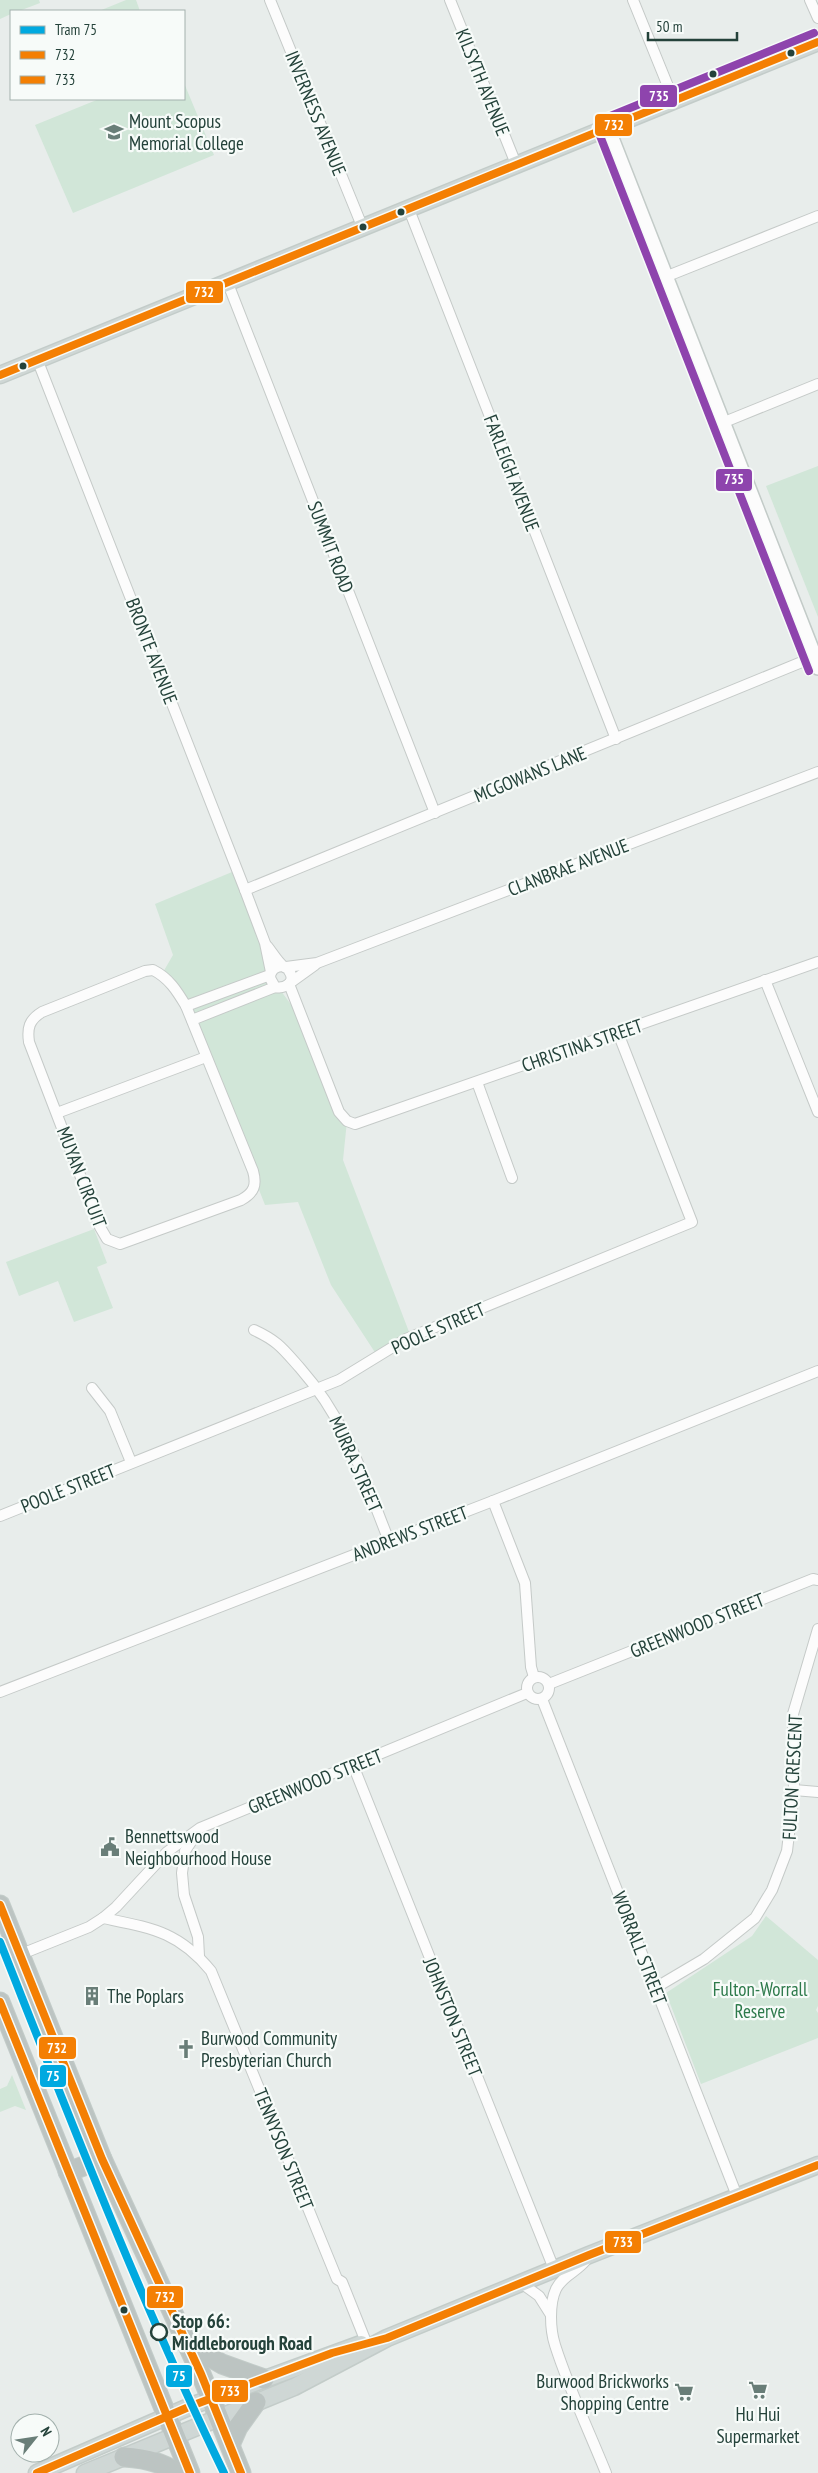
<svg xmlns="http://www.w3.org/2000/svg" width="818" height="2473" font-family="'PT Sans Narrow',sans-serif">
  <style>
    .green { fill: #d1e6d8 }
    .lines { fill: none; stroke-linecap: round; stroke-linejoin: round }
    .street-casing { stroke: #c5cac8; stroke-width: 12 }
    .secondary-casing { stroke: #c3cbc8; stroke-width: 18 }
    .primary-casing { stroke: #c3ccc9; stroke-width: 19 }
    .highway-casing { stroke: #c3ccc9; stroke-width: 21 }
    .street { stroke: #fcfcfc; stroke-width: 10 }
    .secondary { stroke: #fcfcfc; stroke-width: 15 }
    .primary { stroke: #cfd7d5; stroke-width: 16 }
    .highway { stroke: #bcc4c2; stroke-width: 19 }
    .bus-1-casing { stroke: #f7fbf9; stroke-width: 11 }
    .bus-2-casing { stroke: #f7fbf9; stroke-width: 11 }
    .bus-3-casing { stroke: #f7fbf9; stroke-width: 11 }
    .bus-1 { stroke: #f47f03; stroke-width: 8 }
    .bus-2 { stroke: #f47f03; stroke-width: 8 }
    .bus-3 { stroke: #8e44ad; stroke-width: 8 }
    .tram-1-casing { stroke: #f7fbf9; stroke-width: 11 }
    .tram-1 { stroke: #00a9e0; stroke-width: 8 }
    .bus-dot { fill: #24423a; stroke: #f7fbf9; stroke-width: 2 }
    .stop-dot { fill: #f7fbf9; stroke: #24423a; stroke-width: 2.5 }
    .labels { text-anchor: middle; stroke-width: 4.5; stroke-linejoin: round; paint-order: stroke }
    .street-label { font-size: 19px; fill: #24423a; stroke: #f7fbf9 }
    .poi-label { font-size: 19px; fill: #24423a; stroke: #f7fbf9; text-anchor: start }
    .park-label { font-size: 19px; fill: #2d7a4b; stroke: #f7fbf9 }
    .stop-label { font-size: 19px; font-weight: bold; fill: #24423a; stroke: #f7fbf9; text-anchor: start }
    .line-badge { stroke: #f7fbf9; stroke-width: 2 }
    .badge-label { font-size: 14px; text-anchor: middle; font-weight: bold; fill: #fff }
  </style>
  <rect width="100%" height="100%" fill="#e8edeb"/>
  <g class="green">
    <path d="M 0,0 L 39,0 L 40,3 L 19,11 L 11,11 L 11,14 L 0,19 Z"/>
    <path d="M 126,0 L 136,0 L 140,11 L 99,11 Z"/>
    <path d="M 184,83 L 214,155 L 73,213 L 35,125 L 99,99 L 184,99 Z"/>
    <path d="M 818,466 L 818,617 L 766,486 Z"/>
    <path d="M 232,872 L 278,987 L 304,1022 L 347,1121 L 343,1160 L 411,1337 L 378,1357 L 331,1285 L 298,1202 L 265,1205 L 192,1020 L 162,974 L 173,955 L 155,904 Z"/>
    <path d="M 94,1229 L 107,1263 L 97,1267 L 113,1308 L 74,1322 L 58,1281 L 19,1296 L 6,1262 Z"/>
    <path d="M 766,1916 L 818,1960 L 818,2006 L 816,2010 L 818,2013 L 818,2038 L 701,2084 L 666,1993 L 752,1936 Z"/>
    <path d="M 12,2075 L 26,2110 L 15,2106 L 0,2112 L 0,2089 L 7,2086 Z"/>
  </g>
  <g class="lines">
    <g class="street-casing">
      <g id="street">
        <path d="M 270,0 L 362,226"/>
        <path d="M 450,0 L 516,164"/>
        <path d="M 633,0 L 674,101"/>
        <path d="M 810,0 L 818,18"/>
        <path d="M 408,207 L 616,739"/>
        <path d="M 665,277 L 818,216"/>
        <path d="M 227,281 L 435,813"/>
        <path d="M 37,359 L 245,890 L 265,943 L 271,972"/>
        <path d="M 722,423 L 818,384"/>
        <path d="M 245,890 L 814,657"/>
        <path d="M 267,946 C 272,952 277,961 283,966 C 287,970 285,965 289,971 C 297,982 285,989 275,987 L 270,978 C 270,970 275,966 283,966"/>
        <path d="M 286,967 L 317,963 L 818,772"/>
        <path d="M 153,970 C 169,978 177,991 186,1006 L 253,1171 C 257,1185 254,1193 241,1200 L 120,1244 L 107,1239 L 100,1227 L 29,1042 C 27,1028 29,1020 42,1012 L 145,971 Z"/>
        <path d="M 765,980 L 818,1112"/>
        <path d="M 290,983 L 315,965"/>
        <path d="M 289,984 L 339,1112 L 347,1121 L 355,1124 L 818,962"/>
        <path d="M 186,1006 L 270,975"/>
        <path d="M 192,1020 L 275,987"/>
        <path d="M 477,1082 L 512,1178"/>
        <path d="M 57,1113 L 206,1057"/>
        <path d="M 254,1330 C 278,1341 283,1349 300,1368 C 346,1420 364,1478 389,1541"/>
        <path d="M 92,1388 L 110,1411 L 131,1462"/>
        <path d="M 493,1501 L 525,1583 L 531,1667 L 534,1677"/>
        <path d="M 0,1516 L 339,1380 L 406,1339 L 692,1222 L 618,1033"/>
        <circle cx="538" cy="1688" r="11"/>
        <path d="M 549,1684 L 813,1579 L 818,1580"/>
        <path d="M 0,1692 L 493,1501 L 818,1371"/>
        <path d="M 542,1699 L 737,2196"/>
        <path d="M 353,1765 L 554,2269"/>
        <path d="M 794,1790 L 818,1792"/>
        <path d="M 197,1833 L 185,1851 L 182,1873 L 184,1895 L 198,1937 L 199,1956"/>
        <path d="M 103,1918 C 151,1928 178,1931 211,1971 L 337,2279 L 342,2282 L 366,2342"/>
        <path d="M 19,1955 L 89,1927 L 103,1918 L 116,1907 L 167,1852 L 200,1828 L 527,1693"/>
        <path d="M 655,1988 L 704,1959 L 755,1918 L 772,1890 L 787,1851 L 794,1790 L 793,1714 L 818,1629"/>
        <path d="M 586,2260 C 577,2272 563,2275 556,2289 C 549,2304 550,2329 555,2345 C 569,2389 589,2431 606,2473"/>
        <path d="M 521,2283 L 539,2296 L 551,2315"/>
      </g>
    </g>
    <g class="secondary-casing">
      <path id="secondary" d="M 607,128 L 818,667"/>
    </g>
    <g class="primary-casing">
      <g id="primary">
        <path d="M 0,375 L 818,42"/>
        <path d="M 37,2473 L 191,2406 L 361,2344"/>
        <path d="M 85,2473 L 294,2387 L 387,2338 L 589,2255 L 818,2165"/>
      </g>
    </g>
    <g class="highway-casing">
      <g id="highway">
        <path d="M 0,1905 L 102,2159 L 201,2374 L 241,2473"/>
        <path d="M 0,2002 L 190,2473"/>
        <path d="M 68,2172 L 102,2159"/>
        <path d="M 190,2349 L 210,2357 L 222,2364 L 264,2379"/>
        <path d="M 230,2445 L 238,2427 L 256,2402"/>
        <path d="M 124,2457 C 142,2458 162,2462 177,2473"/>
      </g>
    </g>
    <use href="#street" class="street"/>
    <use href="#secondary" class="secondary"/>
    <use href="#primary" class="primary"/>
    <use href="#highway" class="highway"/>
    <g class="bus-1-casing">
      <g id="bus-1">
        <path d="M 0,375 L 818,42"/>
        <path d="M 0,1905 L 102,2159 L 201,2374 L 241,2473"/>
        <path d="M 0,2002 L 190,2473"/>
      </g>
    </g>
    <g class="bus-2-casing">
      <path id="bus-2" d="M 37,2473 L 191,2406 L 332,2353 L 387,2338 L 589,2255 L 818,2165"/>
    </g>
    <g class="bus-3-casing">
      <path id="bus-3" d="M 809,671 L 597,128 L 603,119 L 814,33"/>
    </g>
    <use href="#bus-1" class="bus-1"/>
    <use href="#bus-2" class="bus-2"/>
    <use href="#bus-3" class="bus-3"/>
    <g class="tram-1-casing">
      <path id="tram-1" d="M 0,1942 C 71,2121 140,2300 224,2473"/>
    </g>
    <use href="#tram-1" class="tram-1"/>
  </g>
  <defs>
    <g id="school-bare" transform="scale(1.5)"><path d="M0-5L7-2L0 1L-7-2ZM-4 1L0 2.5L4 1V4Q0 6-4 4Z" fill="#697e78" stroke="#f7fbf9" stroke-width="2.5" paint-order="stroke"/></g>
    <g id="civic-bare" transform="scale(1.5)"><path d="M-.6-6.5H3V-4.5H.6V-3L4-1V1h2V6H-6V1h2V-1L-.6-3ZM-1.2 2.5V6h2.4V2.5Z" fill="#697e78" stroke="#f7fbf9" stroke-width="2.5" paint-order="stroke"/></g>
    <g id="building-bare" transform="scale(1.5)"><path d="M-4-6H4V6H1V3H-1V6H-4ZM-2.5-4.3h1.7v1.8h-1.7ZM.8-4.3h1.7v1.8H.8ZM-2.5-1h1.7V.8h-1.7ZM.8-1h1.7V.8H.8Z" fill="#697e78" stroke="#f7fbf9" stroke-width="2.5" paint-order="stroke"/></g>
    <g id="church-bare" transform="scale(1.5)"><path d="M-1.2-6h2.4v3.5h3.3v2.4h-3.3V6h-2.4V-.1h-3.3v-2.4h3.3Z" fill="#697e78" stroke="#f7fbf9" stroke-width="2.5" paint-order="stroke"/></g>
    <g id="supermarket-bare" transform="scale(1.5)"><path d="M-6-5.5h2.5l.6 2H6L4.5 2H-2.5L-4.4-4H-6ZM-1.5 3.2a1.3 1.3 0 1 0 .1 0ZM3 3.2a1.3 1.3 0 1 0 .1 0Z" fill="#697e78" stroke="#f7fbf9" stroke-width="2.5" paint-order="stroke"/></g>
  </defs>
  <g fill-rule="evenodd">
    <use href="#school-bare" x="114" y="132"/>
    <use href="#civic-bare" x="110" y="1847"/>
    <use href="#building-bare" x="92" y="1996"/>
    <use href="#church-bare" x="186" y="2049"/>
    <use href="#supermarket-bare" x="758" y="2390"/>
    <use href="#supermarket-bare" x="684" y="2392"/>
  </g>
  <g class="bus-dot">
    <circle cx="791" cy="53" r="4.5"/>
    <circle cx="713" cy="74" r="4.5"/>
    <circle cx="401" cy="212" r="4.5"/>
    <circle cx="363" cy="227" r="4.5"/>
    <circle cx="23" cy="366" r="4.5"/>
    <circle cx="124" cy="2310" r="4.5"/>
  </g>
  <circle class="stop-dot" cx="159" cy="2332" r="8"/>
  <g class="labels">
    <g class="street-label">
      <text transform="translate(483 82) rotate(68)" y="7">KILSYTH AVENUE</text>
      <text transform="translate(316 113) rotate(68)" y="7">INVERNESS AVENUE</text>
      <text transform="translate(512 473) rotate(69)" y="7">FARLEIGH AVENUE</text>
      <text transform="translate(331 547) rotate(69)" y="7">SUMMIT ROAD</text>
      <text transform="translate(152 651) rotate(69)" y="7">BRONTE AVENUE</text>
      <text transform="translate(530 774) rotate(-22)" y="7">MCGOWANS LANE</text>
      <text transform="translate(568 867) rotate(-21)" y="7">CLANBRAE AVENUE</text>
      <text transform="translate(582 1045) rotate(-19)" y="7">CHRISTINA STREET</text>
      <text transform="translate(82 1177) rotate(69)" y="7">MUYAN CIRCUIT</text>
      <text transform="translate(438 1328) rotate(-24)" y="7">POOLE STREET</text>
      <text transform="translate(356 1464) rotate(66)" y="7">MURRA STREET</text>
      <text transform="translate(68 1488) rotate(-22)" y="7">POOLE STREET</text>
      <text transform="translate(410 1533) rotate(-21)" y="7">ANDREWS STREET</text>
      <text transform="translate(697 1625) rotate(-22)" y="7">GREENWOOD STREET</text>
      <text transform="translate(792 1777) rotate(-87)" y="7">FULTON CRESCENT</text>
      <text transform="translate(315 1781) rotate(-22)" y="7">GREENWOOD STREET</text>
      <text transform="translate(640 1948) rotate(69)" y="7">WORRALL STREET</text>
      <text transform="translate(453 2017) rotate(68)" y="7">JOHNSTON STREET</text>
      <text transform="translate(284 2149) rotate(68)" y="7">TENNYSON STREET</text>
    </g>
    <g class="poi-label">
      <text x="129" y="128">Mount Scopus<tspan x="129" dy="22">Memorial College</tspan></text>
      <text x="125" y="1843">Bennettswood<tspan x="125" dy="22">Neighbourhood House</tspan></text>
      <text x="107" y="2003">The Poplars</text>
      <text x="201" y="2045">Burwood Community<tspan x="201" dy="22">Presbyterian Church</tspan></text>
      <text x="669" y="2388" text-anchor="end">Burwood Brickworks<tspan x="669" dy="22">Shopping Centre</tspan></text>
      <text x="758" y="2421" text-anchor="middle">Hu Hui<tspan x="758" dy="22">Supermarket</tspan></text>
    </g>
    <g class="park-label">
      <text x="760" y="1996">Fulton-Worrall<tspan x="760" dy="22">Reserve</tspan></text>
    </g>
    <g class="stop-label">
      <text x="172" y="2328">Stop 66:<tspan x="172" dy="22">Middleborough Road</tspan></text>
    </g>
  </g>
  <g class="line-badge">
    <rect x="639" y="84" width="39" height="24" rx="5" fill="#8e44ad"/>
    <rect x="594" y="113" width="39" height="24" rx="5" fill="#f47f03"/>
    <rect x="185" y="280" width="39" height="24" rx="5" fill="#f47f03"/>
    <rect x="715" y="468" width="38" height="24" rx="5" fill="#8e44ad"/>
    <rect x="38" y="2036" width="39" height="24" rx="5" fill="#f47f03"/>
    <rect x="39" y="2064" width="28" height="24" rx="5" fill="#00a9e0"/>
    <rect x="604" y="2230" width="38" height="24" rx="5" fill="#f47f03"/>
    <rect x="146" y="2285" width="38" height="24" rx="5" fill="#f47f03"/>
    <rect x="165" y="2364" width="28" height="24" rx="5" fill="#00a9e0"/>
    <rect x="211" y="2379" width="38" height="24" rx="5" fill="#f47f03"/>
  </g>
  <g class="badge-label">
    <text x="659" y="101">735</text>
    <text x="614" y="130">732</text>
    <text x="204" y="297">732</text>
    <text x="734" y="484">735</text>
    <text x="57" y="2053">732</text>
    <text x="53" y="2081">75</text>
    <text x="623" y="2247">733</text>
    <text x="165" y="2302">732</text>
    <text x="179" y="2381">75</text>
    <text x="230" y="2396">733</text>
  </g>
  <rect x="10" y="10" width="175" height="90" fill="#f7fbf9" stroke="#a3b1ad"/>
  <rect x="20" y="26" width="25" height="8" fill="#00a9e0" stroke="#a3b1ad"/>
  <text x="55" y="35" font-size="15" fill="#24423a">Tram 75</text>
  <rect x="20" y="51" width="25" height="8" fill="#f47f03" stroke="#a3b1ad"/>
  <text x="55" y="60" font-size="15" fill="#24423a">732</text>
  <rect x="20" y="76" width="25" height="8" fill="#f47f03" stroke="#a3b1ad"/>
  <text x="55" y="85" font-size="15" fill="#24423a">733</text>
  <g transform="translate(35 2438) rotate(60)"><circle r="24" fill="#f7fbf9" stroke="#a3b1ad"/>
  <path d="M0-4L9 19L0 12L-9 19Z" fill="#697e78"/>
  <text y="-8" font-size="14" font-weight="bold" text-anchor="middle" fill="#24423a">N</text>
  </g>
  <path d="M648 32v8h89v-8" fill="none" stroke="#24423a" stroke-width="2.5"/>
  <text x="656" y="32" font-size="15" fill="#24423a" stroke="#f7fbf9" stroke-width="4" paint-order="stroke">50 m</text>
</svg>
